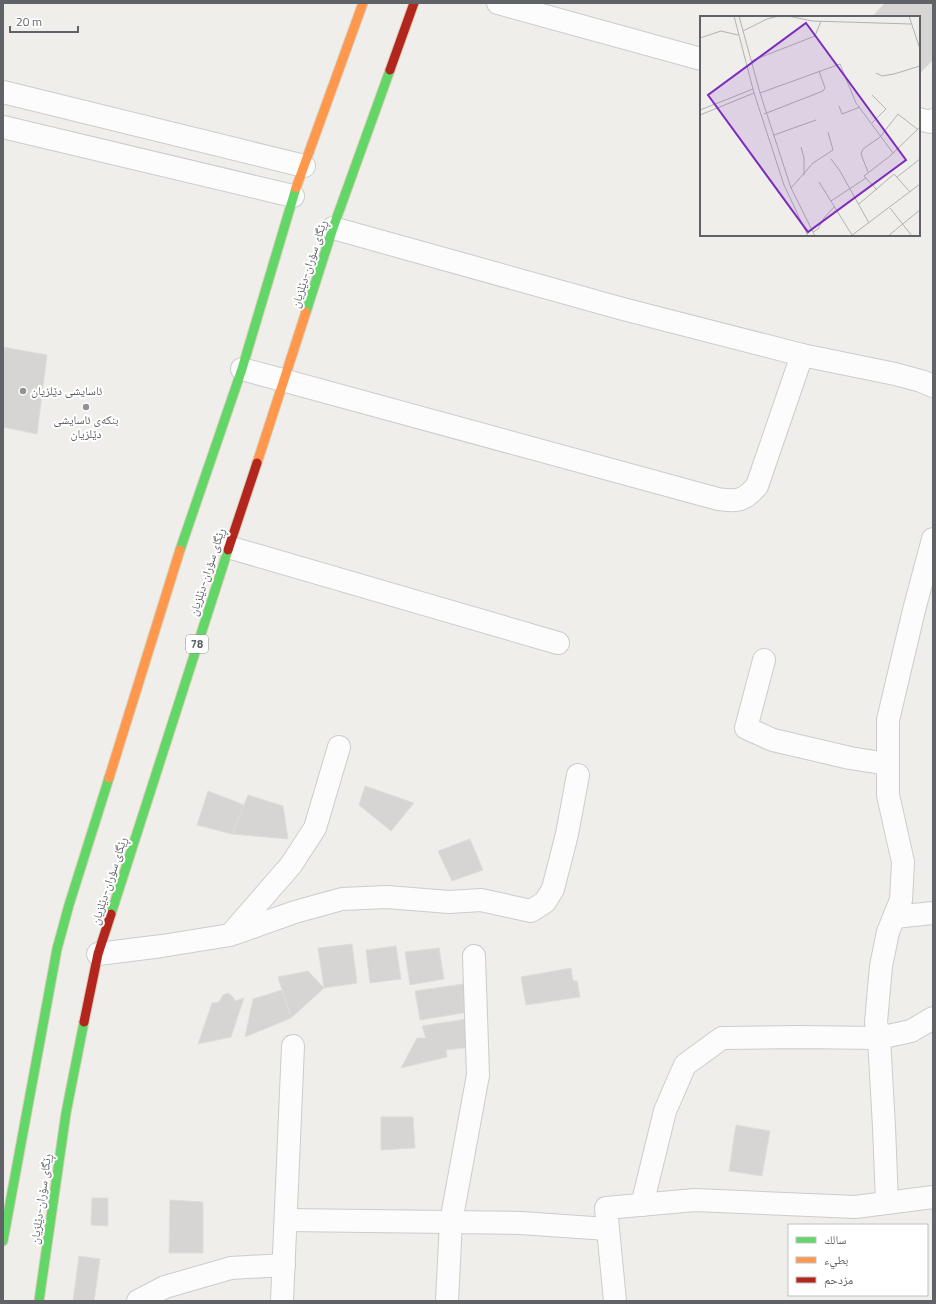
<svg xmlns="http://www.w3.org/2000/svg" width="936" height="1304" font-family="'Titillium Web','Noto Naskh Arabic',sans-serif">
  <style>
    .building { fill: #d6d5d3; stroke: #deddd9 }
    .lines { fill: none; stroke-linecap: round; stroke-linejoin: round }
    .street-casing { stroke: #cbcccc; stroke-width: 24 }
    .fast-casing { stroke: #d7ceb8; stroke-width: 11 }
    .slow-casing { stroke: #d7ceb8; stroke-width: 11 }
    .jam-casing { stroke: #d7ceb8; stroke-width: 11 }
    .street { stroke: #fdfcfc; stroke-width: 22 }
    .fast { stroke: #63d668; stroke-width: 9 }
    .slow { stroke: #ff974d; stroke-width: 9 }
    .jam { stroke: #b3261e; stroke-width: 9 }
    .poi-dot { fill: #919496; stroke: #fff; stroke-width: 1.5 }
    .labels { text-anchor: middle; stroke-width: 4; stroke-linejoin: round; paint-order: stroke }
    .shield { fill: #fff; stroke: #8f9295; stroke-width: 1 }
    .shield-label { font-size: 11px; font-weight: bold; fill: #5f6368 }
    .street-label { font-size: 12px; fill: #5f6368; stroke: #fff }
    .poi-label { font-size: 12px; fill: #5f6368; stroke: #fff; text-anchor: start }
    .inset-road { fill: none; stroke: #b1b2b2; stroke-width: 1 }
    .view { fill: #7b2cbf; fill-opacity: 0.15; stroke: #7b2cbf; stroke-width: 2 }
    .inset-edge { fill: none; stroke: #5f6368; stroke-width: 2 }
  </style>
  <rect width="100%" height="100%" fill="#efeeea"/>
  <g class="building">
    <path d="M 885,3 L 933,3 L 933,60 L 919,74 L 919,17 L 872,17 Z"/>
    <path d="M 3,347 L 47,355 L 37,434 L 3,427 Z"/>
    <path d="M 365,786 L 414,803 L 391,831 L 359,805 Z"/>
    <path d="M 208,791 L 244,805 L 232,834 L 197,825 Z"/>
    <path d="M 248,795 L 283,806 L 288,839 L 232,834 Z"/>
    <path d="M 470,839 L 483,870 L 452,881 L 438,851 Z"/>
    <path d="M 352,944 L 357,983 L 324,988 L 318,948 Z"/>
    <path d="M 396,946 L 401,979 L 370,983 L 366,950 Z"/>
    <path d="M 439,948 L 444,979 L 410,985 L 405,952 Z"/>
    <path d="M 571,968 L 573,981 L 577,981 L 580,997 L 526,1005 L 521,977 Z"/>
    <path d="M 308,971 L 324,988 L 291,1018 L 278,977 Z"/>
    <path d="M 463,984 L 469,1012 L 420,1020 L 415,991 Z"/>
    <path d="M 282,990 L 291,1018 L 245,1037 L 253,999 Z"/>
    <path d="M 228,993 L 233,997 L 235,1001 L 244,998 L 231,1037 L 198,1044 L 212,1003 L 219,1002 L 223,995 Z"/>
    <path d="M 466,1019 L 470,1047 L 446,1050 L 447,1057 L 401,1068 L 417,1038 L 426,1038 L 422,1026 Z"/>
    <path d="M 381,1117 L 413,1117 L 415,1148 L 381,1150 Z"/>
    <path d="M 736,1125 L 770,1131 L 762,1176 L 729,1171 Z"/>
    <path d="M 92,1198 L 108,1198 L 108,1226 L 91,1225 Z"/>
    <path d="M 170,1200 L 203,1202 L 203,1253 L 169,1253 Z"/>
    <path d="M 79,1256 L 100,1259 L 94,1301 L 73,1301 Z"/>
  </g>
  <g class="lines">
    <g class="street-casing">
      <g id="street">
        <path d="M 498,3 L 701,59"/>
        <path d="M 3,92 L 304,166"/>
        <path d="M 919,119 L 930,122 L 933,120"/>
        <path d="M 3,127 L 293,196"/>
        <path d="M 333,228 L 623,309 L 802,355 L 895,374 L 921,381 L 933,386"/>
        <path d="M 242,369 L 718,499 C 737,502 744,501 757,486 L 802,355"/>
        <path d="M 228,547 L 558,643"/>
        <path d="M 764,660 L 746,728 L 773,740 L 850,758 L 888,764"/>
        <path d="M 894,917 L 933,913"/>
        <path d="M 231,934 L 291,865 L 315,828 L 339,747"/>
        <path d="M 98,954 L 162,946 L 230,935 L 295,912 L 342,899 L 387,897 L 449,902 L 481,900 L 531,911 L 545,902 L 553,889 L 567,834 L 578,775"/>
        <path d="M 887,1203 L 884,1127 L 879,1038 L 876,1022 L 881,966 L 888,932 L 901,900 L 903,862 L 888,795 L 888,720 L 914,610 L 933,539"/>
        <path d="M 642,1205 L 665,1111 L 685,1065 L 722,1038 L 798,1037 L 879,1038 L 911,1031 L 933,1018"/>
        <path d="M 286,1220 L 521,1223 L 607,1229"/>
        <path d="M 138,1301 L 165,1287 L 231,1268 L 284,1265"/>
        <path d="M 282,1301 L 293,1046"/>
        <path d="M 447,1301 L 451,1222 L 478,1075 L 474,956"/>
        <path d="M 615,1301 L 606,1208 L 695,1200 L 855,1207 L 933,1197"/>
      </g>
    </g>
    <g class="fast-casing">
      <g id="fast">
        <path d="M 306,312 L 333,228 L 390,70"/>
        <path d="M 180,550 L 242,369 L 296,188"/>
        <path d="M 111,914 L 228,550"/>
        <path d="M 3,1241 L 57,949 L 69,905 L 109,778"/>
        <path d="M 39,1301 L 66,1113 L 84,1022"/>
      </g>
    </g>
    <g class="slow-casing">
      <g id="slow">
        <path d="M 296,188 L 363,3"/>
        <path d="M 257,463 L 306,312"/>
        <path d="M 109,778 L 180,550"/>
      </g>
    </g>
    <g class="jam-casing">
      <g id="jam">
        <path d="M 390,70 L 414,3"/>
        <path d="M 228,550 L 257,463"/>
        <path d="M 84,1022 L 98,954 L 111,914"/>
      </g>
    </g>
    <use href="#street" class="street"/>
    <use href="#fast" class="fast"/>
    <use href="#slow" class="slow"/>
    <use href="#jam" class="jam"/>
  </g>
  <g class="poi-dot">
    <circle cx="23" cy="391" r="4"/>
    <circle cx="86" cy="407" r="4"/>
  </g>
  <g class="labels">
    <rect class="shield" x="186" y="635" width="22" height="18" rx="3"/>
    <g class="shield-label">
      <text x="197" y="648">78</text>
    </g>
    <g class="street-label">
      <text transform="translate(309 264) rotate(-72)" y="4">ڕێگای سۆران-دێلزیان</text>
      <text transform="translate(207 572) rotate(-72)" y="4">ڕێگای سۆران-دێلزیان</text>
      <text transform="translate(109 881) rotate(-72)" y="4">ڕێگای سۆران-دێلزیان</text>
      <text transform="translate(41 1199) rotate(-82)" y="4">ڕێگای سۆران-دێلزیان</text>
    </g>
    <g class="poi-label">
      <text x="31" y="395">ئاسایشی دێلزیان</text>
      <text x="86" y="424" text-anchor="middle">بنکەی ئاسایشی<tspan x="86" dy="14">دێلزیان</tspan></text>
    </g>
  </g>
  <g transform="translate(700 16)">
    <rect width="220" height="220" fill="#efeeea"/>
    <path class="inset-road" d="M 34,0 L 54,77 L 84,169 L 108,220M 39,0 L 60,77 L 91,172 L 115,220M 88,0 L 112,5 L 211,8M 209,0 L 220,33M 43,15 L 67,3 L 79,0M 0,22 L 21,15 L 38,19M 51,45 L 115,20 L 121,5M 176,57 L 182,60 L 194,58 L 220,50M 60,77 L 140,48 L 156,87 L 193,137M 172,79 L 186,93 L 172,107M 139,90 L 142,98 L 160,91M 0,94 L 53,73M 64,98 L 123,75 L 125,72 L 119,55M 0,99 L 54,77M 74,119 L 116,104M 101,131 L 104,142 L 104,159M 131,143 L 140,155 L 169,207M 168,156 L 161,138 L 163,133 L 180,121 L 198,98 L 217,113M 197,161 L 220,143M 119,166 L 152,219M 91,172 L 113,147 L 133,134 L 128,116M 177,174 L 164,160 L 190,140 L 220,111M 131,185 L 166,162M 159,188 L 194,158 L 210,176M 190,192 L 212,220M 113,216 L 118,213 L 124,202 L 135,190M 151,220 L 220,168M 188,220 L 220,194"/>
    <path class="view" d="M 106,7 L 206,144 L 108,216 L 8,79 Z"/>
    <rect width="220" height="220" class="inset-edge"/>
  </g>
  <rect width="936" height="1304" fill="none" stroke="#5f6368" stroke-width="8"/>
  <rect x="788" y="1224" width="140" height="72" fill="#ffffff" stroke="#bfc1c3"/>
  <rect x="796" y="1237" width="20" height="6" fill="#63d668" stroke="#bfc1c3"/>
  <text x="824" y="1244" font-size="12" fill="#5f6368">سالك</text>
  <rect x="796" y="1257" width="20" height="6" fill="#ff974d" stroke="#bfc1c3"/>
  <text x="824" y="1264" font-size="12" fill="#5f6368">بطيء</text>
  <rect x="796" y="1277" width="20" height="6" fill="#b3261e" stroke="#bfc1c3"/>
  <text x="824" y="1284" font-size="12" fill="#5f6368">مزدحم</text>
  <path d="M10 26v6h68v-6" fill="none" stroke="#5f6368" stroke-width="2"/>
  <text x="16" y="26" font-size="12" fill="#5f6368" stroke="#ffffff" stroke-width="3" paint-order="stroke">20 m</text>
</svg>
